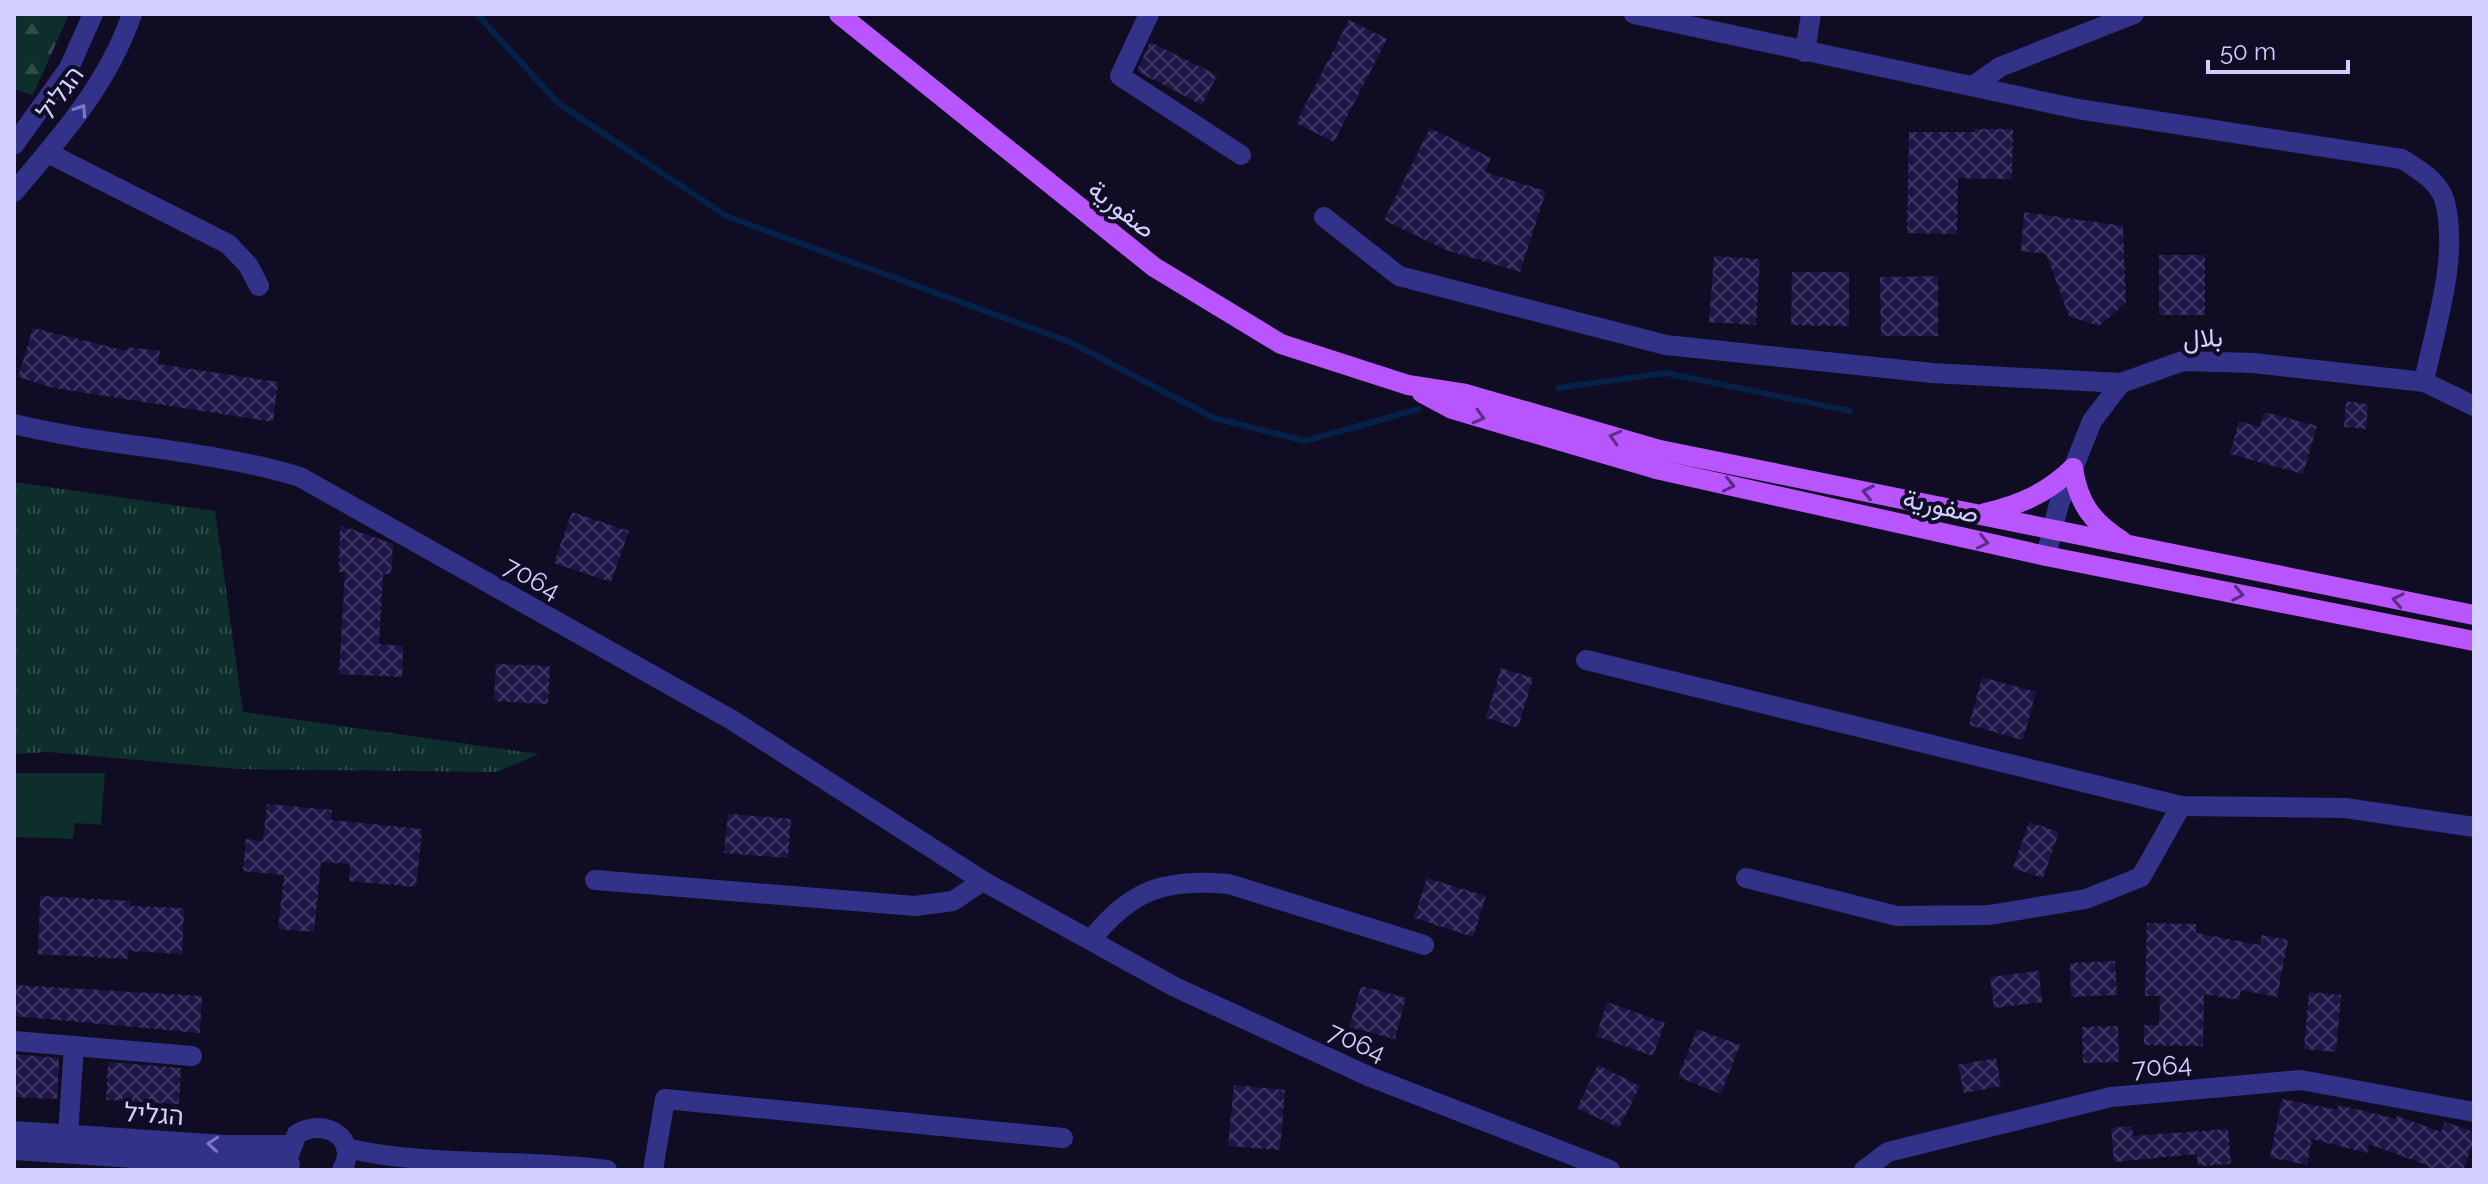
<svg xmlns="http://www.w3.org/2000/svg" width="2488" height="1184" font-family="Raleway,Vazirmatn,Heebo,sans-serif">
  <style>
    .grass { fill: url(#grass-tufts) }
    .forest { fill: url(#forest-firs) }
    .garden { fill: #0e2e2c }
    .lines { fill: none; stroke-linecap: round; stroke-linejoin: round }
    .stream { stroke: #062148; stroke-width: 6 }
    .building { fill: url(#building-cross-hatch) }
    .minor { stroke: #323288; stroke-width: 20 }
    .major { stroke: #b955ff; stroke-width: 20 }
    .oneway { stroke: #7a78be }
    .oneway2 { stroke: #5b2d87 }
    .labels { text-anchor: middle; stroke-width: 8; stroke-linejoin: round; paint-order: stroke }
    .street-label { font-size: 26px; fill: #d2ceff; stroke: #0f0c24 }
  </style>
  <defs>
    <pattern id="grass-tufts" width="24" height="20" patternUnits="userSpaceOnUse" patternTransform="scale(2)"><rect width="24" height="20" fill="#0e2e2c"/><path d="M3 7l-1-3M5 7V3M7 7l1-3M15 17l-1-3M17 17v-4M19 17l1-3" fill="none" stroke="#304b4c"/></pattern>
    <pattern id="forest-firs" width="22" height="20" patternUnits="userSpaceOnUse" patternTransform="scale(2)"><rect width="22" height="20" fill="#0e2e2c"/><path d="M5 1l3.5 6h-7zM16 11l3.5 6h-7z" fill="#304b4c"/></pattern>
    <pattern id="building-cross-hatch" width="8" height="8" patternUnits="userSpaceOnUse" patternTransform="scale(2)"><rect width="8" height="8" fill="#1e1647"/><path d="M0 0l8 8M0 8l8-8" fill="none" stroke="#3e3763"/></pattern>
  </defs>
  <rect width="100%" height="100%" fill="#0f0c24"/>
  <path class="grass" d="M 14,482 L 215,511 L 243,712 L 539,754 L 497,772 L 237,769 L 48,752 L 14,754 Z"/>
  <path class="forest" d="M 14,14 L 69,14 L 33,95 L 14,89 Z"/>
  <path class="garden" d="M 14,773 L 105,773 L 101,825 L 75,823 L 73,839 L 14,837 Z"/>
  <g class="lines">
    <g class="stream">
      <path d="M 477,14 L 558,103 L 726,216 L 1070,342 L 1214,418 L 1305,441 L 1419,409"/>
      <path d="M 1558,388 L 1666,373 L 1850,411"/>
    </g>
  </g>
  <g class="building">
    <path d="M 1349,20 L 1387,39 L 1334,142 L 1296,123 Z"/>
    <path d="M 1150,42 L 1217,75 L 1202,105 L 1137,71 Z"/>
    <path d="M 1430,128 L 1491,158 L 1485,172 L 1546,191 L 1520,272 L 1446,250 L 1384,220 Z"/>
    <path d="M 1974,129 L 2013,129 L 2012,179 L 1958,178 L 1957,234 L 1907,233 L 1909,132 L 1974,132 Z"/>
    <path d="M 2024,212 L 2123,226 L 2126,303 L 2099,326 L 2069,316 L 2046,254 L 2021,251 Z"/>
    <rect x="2159" y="255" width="46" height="60"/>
    <path d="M 1714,256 L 1760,259 L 1756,325 L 1709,322 Z"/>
    <path d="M 1792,272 L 1849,272 L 1849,326 L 1791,325 Z"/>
    <path d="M 1938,276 L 1938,336 L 1881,336 L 1880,277 Z"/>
    <path d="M 33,328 L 127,351 L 128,347 L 160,351 L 158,364 L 278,382 L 273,422 L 54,388 L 18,377 Z"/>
    <path d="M 2346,401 L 2368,404 L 2366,429 L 2344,427 Z"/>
    <path d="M 2264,412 L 2317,426 L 2303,474 L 2230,454 L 2239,421 L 2260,427 Z"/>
    <path d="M 572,512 L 629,531 L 611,582 L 554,563 Z"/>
    <path d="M 340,525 L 393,544 L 391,574 L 383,574 L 379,644 L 403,646 L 402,677 L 339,674 L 345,572 L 339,572 Z"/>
    <path d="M 496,664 L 550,666 L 548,704 L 494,701 Z"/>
    <path d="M 1501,668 L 1533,678 L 1518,728 L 1486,718 Z"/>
    <path d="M 1982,677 L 2036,692 L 2023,740 L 1969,725 Z"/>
    <path d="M 267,804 L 332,810 L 331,820 L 422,829 L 416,887 L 349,881 L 350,864 L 321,862 L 314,932 L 278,929 L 284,875 L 243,871 L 246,839 L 263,841 Z"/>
    <path d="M 728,814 L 791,819 L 788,858 L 724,853 Z"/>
    <path d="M 2029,822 L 2059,832 L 2043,878 L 2013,868 Z"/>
    <path d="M 1427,878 L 1486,896 L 1473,937 L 1414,918 Z"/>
    <path d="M 40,896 L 131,901 L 130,906 L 184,908 L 182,954 L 128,951 L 128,959 L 38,954 Z"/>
    <path d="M 2147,923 L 2196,924 L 2196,933 L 2260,945 L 2262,935 L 2288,940 L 2277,997 L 2241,990 L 2239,1000 L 2204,994 L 2203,1046 L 2144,1045 L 2144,1025 L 2159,1025 L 2160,996 L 2145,996 Z"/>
    <path d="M 2115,961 L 2117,995 L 2071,997 L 2070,963 Z"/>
    <path d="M 2039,971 L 2042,1002 L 1994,1008 L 1990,977 Z"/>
    <path d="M 14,985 L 202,996 L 200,1033 L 14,1016 Z"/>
    <path d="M 1361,986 L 1406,998 L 1395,1039 L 1349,1027 Z"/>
    <path d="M 2309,992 L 2341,995 L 2336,1052 L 2304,1049 Z"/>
    <path d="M 1607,1002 L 1665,1023 L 1653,1056 L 1596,1036 Z"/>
    <path d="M 2118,1026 L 2119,1062 L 2083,1063 L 2082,1027 Z"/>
    <path d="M 1697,1029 L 1740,1045 L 1721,1094 L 1678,1077 Z"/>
    <path d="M 14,1054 L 59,1058 L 57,1099 L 14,1097 Z"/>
    <path d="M 1996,1058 L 2001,1086 L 1964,1093 L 1958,1065 Z"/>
    <path d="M 108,1062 L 181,1068 L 179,1104 L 106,1100 Z"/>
    <path d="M 1598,1065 L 1640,1086 L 1619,1128 L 1577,1108 Z"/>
    <path d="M 1234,1085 L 1285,1090 L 1280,1150 L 1228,1146 Z"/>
    <path d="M 2282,1099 L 2337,1110 L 2339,1105 L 2396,1119 L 2397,1116 L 2441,1132 L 2445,1122 L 2474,1132 L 2474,1140 L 2463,1170 L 2427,1170 L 2429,1166 L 2369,1144 L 2367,1153 L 2312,1139 L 2307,1165 L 2270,1157 Z"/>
    <path d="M 2132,1126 L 2133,1136 L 2228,1129 L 2231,1164 L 2198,1166 L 2197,1154 L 2114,1162 L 2111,1128 Z"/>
  </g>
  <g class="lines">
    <g class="minor">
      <path d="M 1149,14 L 1120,76 L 1241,155"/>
      <path d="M 1634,14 L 2078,109 L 2402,159 C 2418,169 2440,182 2445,202 C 2459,259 2435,326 2424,382"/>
      <path d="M 1805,52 L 1811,14"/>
      <path d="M 1973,86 L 2000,67 L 2134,14"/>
      <path d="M 14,145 L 69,68 L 93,14"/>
      <path d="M 48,153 L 228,244 L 248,265 L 259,286"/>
      <path d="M 14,192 C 61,137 108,84 132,14"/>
      <path d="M 1324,217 L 1399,276 L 1666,345 L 1932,373 L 2121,383"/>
      <path d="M 14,424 C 108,447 208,449 300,477 L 732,720 L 983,881 L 1175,987 L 1368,1076 L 1610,1170"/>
      <path d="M 2046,556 L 2059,504 L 2092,421 L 2121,383 L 2183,361 L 2253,363 L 2424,382 L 2474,406"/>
      <path d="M 1586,660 L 2181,806 L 2345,808 L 2474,827"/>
      <path d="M 1746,878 L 1897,916 L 1989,915 L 2086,899 L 2141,877 L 2181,806"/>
      <path d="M 595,880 L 915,906 L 953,901 L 983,881"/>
      <path d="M 1091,940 C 1131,889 1166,878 1229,884 L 1424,945"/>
      <path d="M 14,1041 L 192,1056"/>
      <path d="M 14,1131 L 225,1145 L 291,1145"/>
      <path d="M 68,1134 L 74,1046"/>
      <path d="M 346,1148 C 432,1168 520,1158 607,1170"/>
      <path d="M 14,1150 L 224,1164 L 290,1164"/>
      <path d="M 289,1155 L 297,1134 C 324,1117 360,1138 342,1170"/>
      <path d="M 653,1170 L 665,1099 L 1063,1138"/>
      <path d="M 1864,1170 L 1888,1152 L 2111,1097 L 2301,1080 L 2474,1112"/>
    </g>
    <g class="major">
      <path d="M 839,14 L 1154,267 L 1281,344 L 1408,385 L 1466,394 L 1660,450 L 2474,615"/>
      <path d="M 1422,393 L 1452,409 L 1656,469 L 2046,556 L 2474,641"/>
      <path d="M 2073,468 C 2078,503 2092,522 2122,541"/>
      <path d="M 1985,513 C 2020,505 2047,493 2073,468"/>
    </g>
  </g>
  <defs><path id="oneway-chevron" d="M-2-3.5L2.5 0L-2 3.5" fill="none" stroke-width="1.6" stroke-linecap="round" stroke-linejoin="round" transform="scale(2)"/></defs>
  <g class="oneway">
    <use href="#oneway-chevron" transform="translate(81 110) rotate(-56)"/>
    <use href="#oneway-chevron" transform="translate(213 1144) rotate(-176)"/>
  </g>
  <g class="oneway2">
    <use href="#oneway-chevron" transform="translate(1479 417) rotate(16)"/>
    <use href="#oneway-chevron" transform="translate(1615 437) rotate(-164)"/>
    <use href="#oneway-chevron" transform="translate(1729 485) rotate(13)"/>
    <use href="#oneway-chevron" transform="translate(1868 492) rotate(-168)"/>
    <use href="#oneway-chevron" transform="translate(1983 542) rotate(13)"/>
    <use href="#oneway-chevron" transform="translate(2238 594) rotate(11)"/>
    <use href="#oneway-chevron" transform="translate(2398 600) rotate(-169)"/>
  </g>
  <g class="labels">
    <g class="street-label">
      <text transform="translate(60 93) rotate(-54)" y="9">הגליל</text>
      <text transform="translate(1122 209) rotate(38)" y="9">صفورية</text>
      <text transform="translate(2203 338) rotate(-2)" y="9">بلال</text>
      <text transform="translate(1941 506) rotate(13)" y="9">صفورية</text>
      <text transform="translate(532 578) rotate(29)" y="9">7064</text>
      <text transform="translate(1357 1042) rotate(24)" y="9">7064</text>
      <text transform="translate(2162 1066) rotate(-5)" y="9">7064</text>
      <text transform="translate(154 1114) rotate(4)" y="9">הגליל</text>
    </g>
  </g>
  <rect width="2488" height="1184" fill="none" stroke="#d2ceff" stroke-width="32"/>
  <path d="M2208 60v12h140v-12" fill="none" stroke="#d2ceff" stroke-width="4"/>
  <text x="2220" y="60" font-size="24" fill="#d2ceff" stroke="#0f0c24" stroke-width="6" paint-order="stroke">50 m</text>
</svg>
